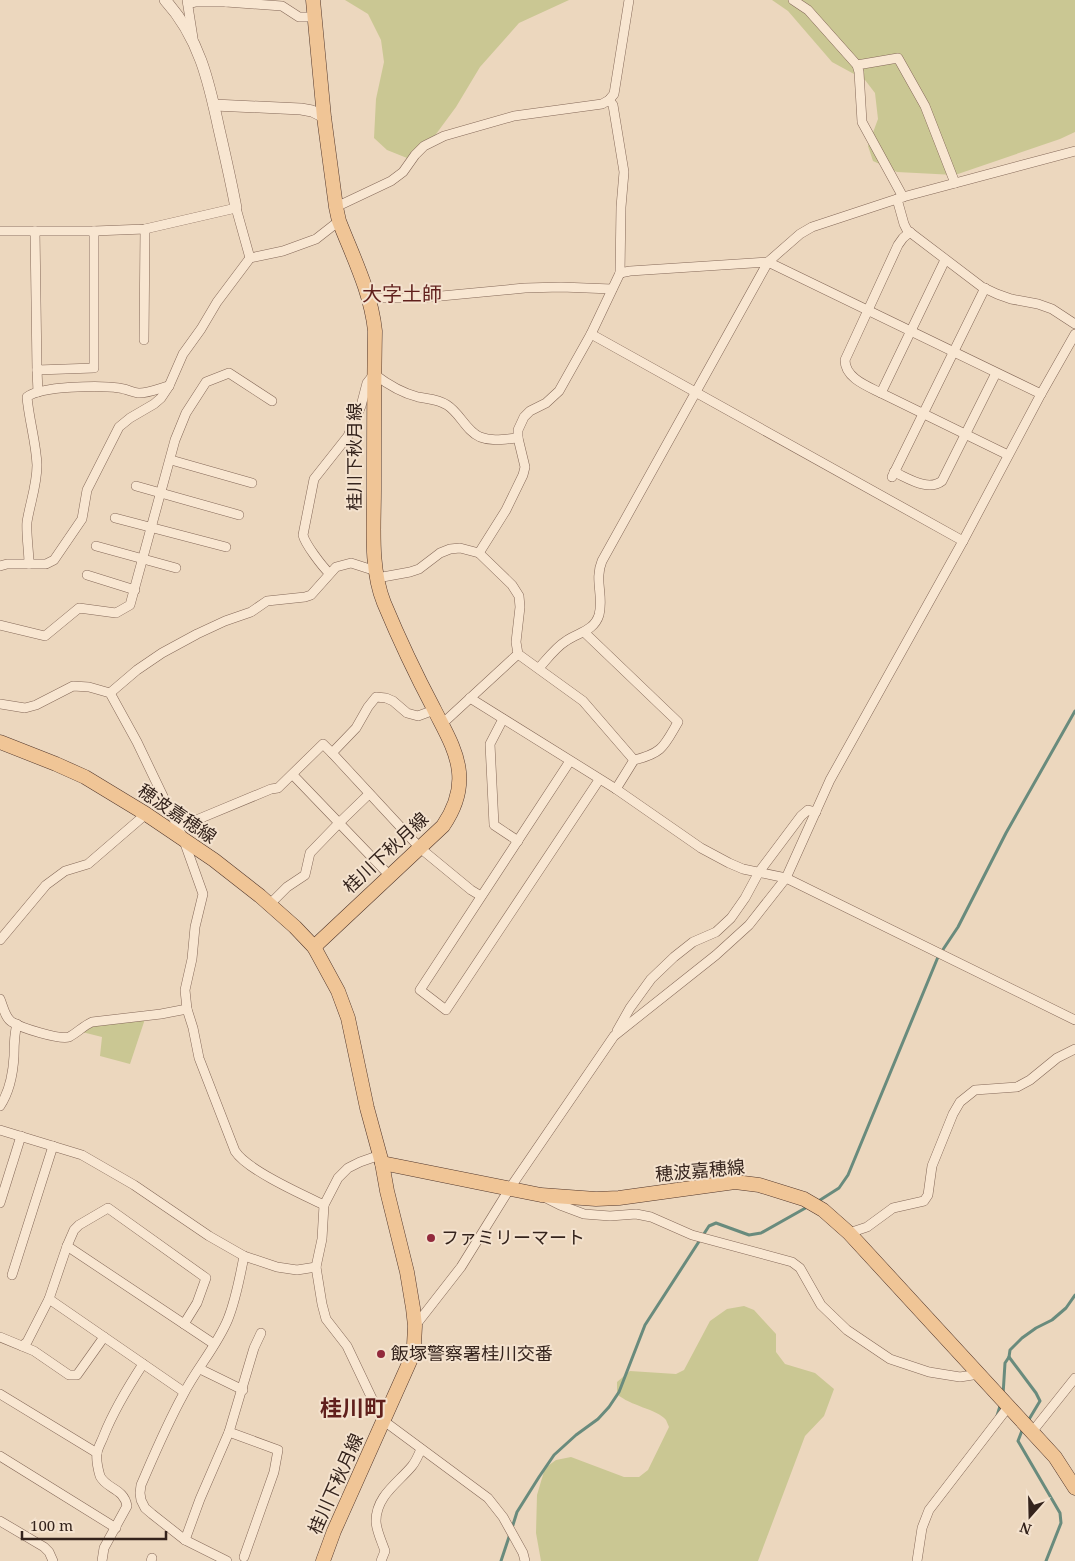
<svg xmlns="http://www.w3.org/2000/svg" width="1075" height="1561" font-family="'Noto Serif','Noto Sans JP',serif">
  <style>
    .green { fill: #cac793 }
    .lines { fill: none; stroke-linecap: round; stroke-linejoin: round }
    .stream { stroke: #698b7d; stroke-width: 3 }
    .minor-casing { stroke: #846858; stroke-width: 10 }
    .tertiary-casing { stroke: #846858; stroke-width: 12 }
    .primary-casing { stroke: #52372c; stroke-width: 15 }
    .minor { stroke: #f8e6d1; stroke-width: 9 }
    .tertiary { stroke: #f8e6d1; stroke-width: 11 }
    .primary { stroke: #f0c596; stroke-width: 14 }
    .poi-dot { fill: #92293c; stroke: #f4e2ce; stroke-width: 2 }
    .labels { text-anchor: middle; stroke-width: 4; stroke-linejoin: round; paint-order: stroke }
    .street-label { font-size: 18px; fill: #34231c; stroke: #f4e2ce }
    .poi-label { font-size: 18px; fill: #34231c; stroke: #f4e2ce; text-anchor: start }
    .quarter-label { font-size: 20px; fill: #601f1c; stroke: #f4e2ce }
    .district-label { font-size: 22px; font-weight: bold; fill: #601f1c; stroke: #f4e2ce }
  </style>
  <rect width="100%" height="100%" fill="#ecd7be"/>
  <g class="green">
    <path d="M 345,0 L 569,0 L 519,23 L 480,67 L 456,107 L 425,149 L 407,158 L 387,150 L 374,138 L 376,99 L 384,62 L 381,40 L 368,14 Z"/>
    <path d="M 772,0 L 1075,0 L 1075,132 L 1060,139 L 955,175 L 897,172 L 873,161 L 868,146 L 878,119 L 875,93 L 865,80 L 832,62 L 788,11 Z"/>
    <path d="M 145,1019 L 130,1064 L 100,1056 L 102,1037 L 82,1032 L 93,1025 Z"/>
    <path d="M 744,1306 L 754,1310 L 776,1334 L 776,1352 L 785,1364 L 815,1373 L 834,1389 L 824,1416 L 805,1436 L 758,1561 L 541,1561 L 536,1533 L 537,1495 L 545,1468 L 556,1460 L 571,1457 L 624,1477 L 639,1477 L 648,1470 L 669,1427 C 668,1425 667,1422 666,1420 C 657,1409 630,1406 617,1394 L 617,1382 L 630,1371 L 676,1374 L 684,1370 L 710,1321 L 727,1309 Z"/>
  </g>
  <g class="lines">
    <g class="stream">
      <path d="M 817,1202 L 839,1188 L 848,1175 L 938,957 L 958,927 L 1006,833 L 1075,711"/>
      <path d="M 1009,1357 L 1036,1393 L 1040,1401 L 1028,1421"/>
      <path d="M 1003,1395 L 1005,1363 L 1009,1357 L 1010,1350 L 1022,1338 L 1036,1328 L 1052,1320 L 1066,1308 L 1075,1295"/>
      <path d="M 996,1419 L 1001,1403"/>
      <path d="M 1023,1428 L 1018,1441 L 1060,1513 L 1061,1523 L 1046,1561"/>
      <path d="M 512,1528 L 517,1512 L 539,1477 L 554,1455 L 576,1435 L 598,1419 L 609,1407 L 619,1392 L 645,1325 L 709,1226 L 716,1223 L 749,1235 L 761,1233 L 809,1206"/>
      <path d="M 501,1561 L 510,1534"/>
    </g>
    <g class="minor-casing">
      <g id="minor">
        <path d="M 187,0 L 193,38"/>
        <path d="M 793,0 L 808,10 L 857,65 L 859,72 L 862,122 L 903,197"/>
        <path d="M 226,2 L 282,6 L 299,17 L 315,17"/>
        <path d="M 188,4 L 196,2 L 226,2 L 226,0"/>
        <path d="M 857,65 L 898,58 L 925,106 L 955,183"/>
        <path d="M 897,199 L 904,224 L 907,230 L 982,287 L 997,294 L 1011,299 L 1038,304 L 1052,309 L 1075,324"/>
        <path d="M 336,207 L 391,181 L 403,172 L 415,155 L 424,146 L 444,136 L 514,116 L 602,104 L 609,100 L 614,94 L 629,0"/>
        <path d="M 0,231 L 94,231 L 145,229 L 236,208 L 250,258"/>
        <path d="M 35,231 L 37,370 L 94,368 L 94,231"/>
        <path d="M 945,260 L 881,393 L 1008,455"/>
        <path d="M 620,273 L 630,271 L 768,262 L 1041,394"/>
        <path d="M 370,301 L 378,298 L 420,298 L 525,288 L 561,287 L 612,289"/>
        <path d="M 591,334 L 963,541"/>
        <path d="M 144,340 L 145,229"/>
        <path d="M 37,370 L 38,392"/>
        <path d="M 881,393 C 867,386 845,378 845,360 L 898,245 L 903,238 L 910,232"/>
        <path d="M 171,460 L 252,483"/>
        <path d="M 894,472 C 908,478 928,492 942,481 L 996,373"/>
        <path d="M 892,477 L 985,288"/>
        <path d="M 136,486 L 239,515"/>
        <path d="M 115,518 L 226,547"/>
        <path d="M 96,546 L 176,568"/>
        <path d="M 479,553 L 506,510 L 523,475 L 525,467 L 518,438 L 518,430 L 524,417 L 530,411 L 546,403 L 559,391 L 591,334 L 620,273 L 621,207 L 624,172 L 613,105 L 609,100"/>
        <path d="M 29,564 C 29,552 26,533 27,522 C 30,503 37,485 37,465 C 36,442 29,420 27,397 C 40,386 101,385 119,388 C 126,389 132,392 138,393 C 147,394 160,388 169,386"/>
        <path d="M 0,566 L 7,564 L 46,564 L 54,560 L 82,519 L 87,490 L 119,427 L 130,418 L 154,404 L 161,398 L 169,386 L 183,354 L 201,329 L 217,302 L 250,258 L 283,251 L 316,239 L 339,221"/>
        <path d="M 329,573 C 322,566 305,544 303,535 L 314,479 L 348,436 L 361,406 L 367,383 L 374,374 C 387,384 402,393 418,397 C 428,399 438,399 447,405 C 460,413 466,431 480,437 C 493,442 505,439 518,438"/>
        <path d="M 87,575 L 135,590"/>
        <path d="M 377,578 L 410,572 L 419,569 L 440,553 L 450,549 L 460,548 L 479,553 L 512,585 L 519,596 L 520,607 L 516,642 L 518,654 L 583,701 L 634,760 L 616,789"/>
        <path d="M 0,625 L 45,636 L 79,608 L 116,613 L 130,605 L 175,440 L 186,413 L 206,382 L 229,373 L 272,401"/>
        <path d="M 584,632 L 678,722 C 664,746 663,753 634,760"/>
        <path d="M 539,668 C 547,659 556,647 566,641 C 579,632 594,631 599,615 C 604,596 594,580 602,561 L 768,262 L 800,234 L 812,227 L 903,197 L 1075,151"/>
        <path d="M 110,693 L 137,670 L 162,653 L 197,634 L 225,621 L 251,612 L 267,601 L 305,597 L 311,595 L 336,567 L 351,563 L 376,571"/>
        <path d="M 470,698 L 616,789 L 701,848 L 729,863 L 743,869 L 786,878 L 1075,1020"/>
        <path d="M 0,704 L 25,708 L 36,705 L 73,686 L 89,687 L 110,693 L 137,742 L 183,838 L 203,894 L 195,927 L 192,959 L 185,990 L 187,1009 L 193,1028 L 199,1058 L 235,1151 C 247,1170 303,1195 324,1205"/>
        <path d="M 503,719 L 490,744 L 494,825 L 518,841"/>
        <path d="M 442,724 L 518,654"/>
        <path d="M 332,753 L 420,848 L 471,890 L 481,896"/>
        <path d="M 570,761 L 420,990 L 446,1010 L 599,780"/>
        <path d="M 293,775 L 390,876"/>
        <path d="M 177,828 L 271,789 L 278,788 L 323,744 L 332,753 L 356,728 L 368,707 L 376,697 L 386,698 L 393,701 L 407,713 L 418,716 L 434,710"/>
        <path d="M 270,904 L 287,887 L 305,875 L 310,853 L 339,823 L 369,794"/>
        <path d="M 0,940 L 46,885 L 65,871 L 88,864 L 146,814"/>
        <path d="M 0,999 C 3,1006 5,1018 12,1022 C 21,1028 60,1040 69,1037 C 77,1033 83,1026 92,1022 L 161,1014 L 187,1009"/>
        <path d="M 617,1031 L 630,1008 L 651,979 L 674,957 L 693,942 L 716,932 L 731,918 L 745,898 L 759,872 L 801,816 L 808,810 L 816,812"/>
        <path d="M 0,1106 C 10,1091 13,1074 14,1056 C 14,1045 14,1035 17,1024"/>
        <path d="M 0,1130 L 82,1155 L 134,1185 L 209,1236 L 244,1256 L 277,1267 L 297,1270 L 316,1267"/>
        <path d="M 380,1155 L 360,1162 L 348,1168 L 338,1178 L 324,1205 L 322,1239 L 316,1267 L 322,1304 L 326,1319 L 347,1346 L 376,1407 L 384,1421 L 488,1498 L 503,1517 L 523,1553 L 525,1561"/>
        <path d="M 546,1198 L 560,1205 L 584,1214 L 610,1216 L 636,1214 L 651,1217 L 692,1235 L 792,1262 L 800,1268 L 821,1305 L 847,1330 L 890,1359 L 929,1372 L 960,1377 L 979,1374"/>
        <path d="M 0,1203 L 21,1136"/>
        <path d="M 849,1233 L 867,1227 L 893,1208 L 924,1201 L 928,1195 L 932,1166 L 953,1114 L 960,1102 L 975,1090 L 1017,1087 L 1030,1080 L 1057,1058 L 1075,1049"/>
        <path d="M 67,1246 L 214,1344"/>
        <path d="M 12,1275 L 53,1146"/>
        <path d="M 49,1299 L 184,1392"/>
        <path d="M 415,1326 L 461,1267 L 510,1188 L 614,1036 L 716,955 L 749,925 L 786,878 L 830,780 L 963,541 L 1041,394 L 1075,334"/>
        <path d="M 0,1337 L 34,1351 L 69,1375 L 77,1375 L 104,1337"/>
        <path d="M 22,1346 L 27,1342 L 49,1299 L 67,1246 L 74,1230 L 79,1225 L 108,1208 L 206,1278 L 197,1303 L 184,1324"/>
        <path d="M 200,1369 L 243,1390"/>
        <path d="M 0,1394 L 97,1453"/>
        <path d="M 229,1432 L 278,1450 L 274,1472 L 244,1557"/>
        <path d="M 1032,1432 L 1075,1378"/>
        <path d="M 0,1456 L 116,1528"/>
        <path d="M 0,1521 L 44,1547 L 49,1552 L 53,1561"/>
        <path d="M 185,1540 L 200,1499 L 229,1432 L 254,1348 L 261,1333"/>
        <path d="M 102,1561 L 104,1548 L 127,1506 C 124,1488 106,1489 100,1476 C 98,1469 96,1460 97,1453 C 98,1447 102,1441 104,1435 C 114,1410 128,1387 143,1364"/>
        <path d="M 151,1561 L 152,1558"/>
        <path d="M 227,1561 L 185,1540 L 152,1514 L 145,1508 L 141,1500 L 140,1493 L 141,1485 C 154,1455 167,1424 183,1395 C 196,1369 217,1346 228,1319 C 236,1299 240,1277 244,1256"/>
        <path d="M 381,1561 L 385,1551 C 382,1542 376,1530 376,1521 C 376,1496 398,1483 412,1466 C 416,1461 419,1454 421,1449"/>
        <path d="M 917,1561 L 922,1528 L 929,1510 L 1009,1406"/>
      </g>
    </g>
    <g class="tertiary-casing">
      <g id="tertiary">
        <path d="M 165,0 C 199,37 209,82 219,129 C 225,155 231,181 236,208"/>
        <path d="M 214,105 L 301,109 L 312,111 L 324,117"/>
      </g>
    </g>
    <g class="primary-casing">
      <g id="primary">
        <path d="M 313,0 L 324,117 L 336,207 L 339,221 C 353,257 371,292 375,331 C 374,384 374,437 374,490 C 374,527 370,568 384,603 C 399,639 416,675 434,709 C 444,729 457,750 459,772 C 461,791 454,810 443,826 L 314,947"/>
        <path d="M 0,742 L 56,764 L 85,777 L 146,814 L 214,860 L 260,896 L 295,927 L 314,947 L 338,991 L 348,1018 L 367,1108 L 382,1163 L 387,1191 L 407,1272 L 413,1308 L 415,1326 L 414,1345 L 410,1361 L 334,1531 L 323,1561"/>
        <path d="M 382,1163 L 541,1195 L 596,1199 L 619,1198 L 735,1182 L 759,1185 L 804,1199 L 823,1210 L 849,1233 L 1055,1457 L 1075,1488"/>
      </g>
    </g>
    <use href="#minor" class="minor"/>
    <use href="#tertiary" class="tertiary"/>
    <use href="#primary" class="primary"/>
  </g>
  <g class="poi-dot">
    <circle cx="431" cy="1238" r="5"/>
    <circle cx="381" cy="1354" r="5"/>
  </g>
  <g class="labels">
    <g class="street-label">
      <text transform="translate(355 457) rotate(-90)" y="6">桂川下秋月線</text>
      <text transform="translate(177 814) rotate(34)" y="6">穂波嘉穂線</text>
      <text transform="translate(386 853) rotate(-43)" y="6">桂川下秋月線</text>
      <text transform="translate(700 1171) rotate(-5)" y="6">穂波嘉穂線</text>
      <text transform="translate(336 1484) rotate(-66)" y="6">桂川下秋月線</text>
    </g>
    <g class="poi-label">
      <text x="441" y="1244">ファミリーマート</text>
      <text x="391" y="1360">飯塚警察署桂川交番</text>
    </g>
    <g class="quarter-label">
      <text x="402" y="301">大字土師</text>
    </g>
    <g class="district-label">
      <text x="353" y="1416">桂川町</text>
    </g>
  </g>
  <g transform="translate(1030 1516) rotate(200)" stroke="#f4e2ce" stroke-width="4" paint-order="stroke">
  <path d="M0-4L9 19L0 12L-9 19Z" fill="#34231c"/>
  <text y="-8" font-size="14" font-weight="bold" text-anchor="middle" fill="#34231c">N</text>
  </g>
  <path d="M22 1531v8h144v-8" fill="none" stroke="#34231c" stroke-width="2.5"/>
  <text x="30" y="1531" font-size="15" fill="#34231c" stroke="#f4e2ce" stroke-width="4" paint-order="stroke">100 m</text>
</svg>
